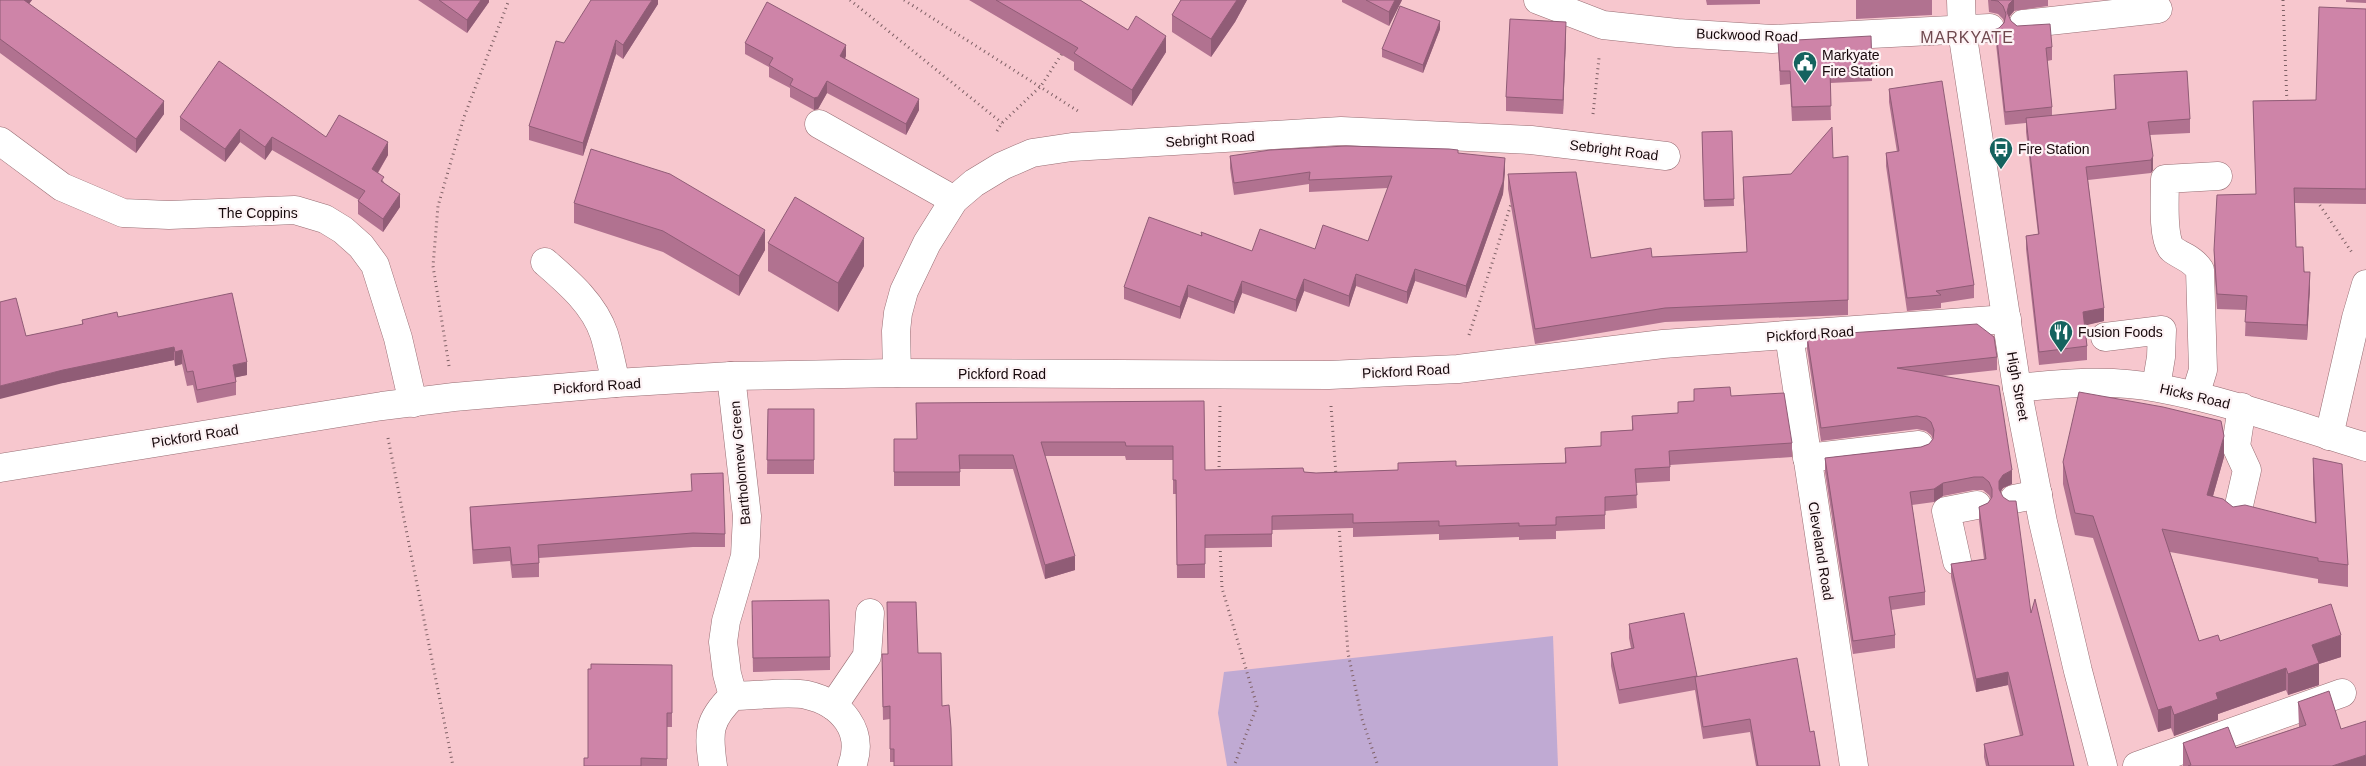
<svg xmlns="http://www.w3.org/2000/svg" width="2366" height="766" font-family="Helvetica,sans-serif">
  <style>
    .green { fill: #c0aad3 }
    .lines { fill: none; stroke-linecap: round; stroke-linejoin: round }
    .minor-casing { stroke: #976d73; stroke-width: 29 }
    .path { stroke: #7e6065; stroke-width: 3; stroke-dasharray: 1 4; stroke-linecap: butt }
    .minor { stroke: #fff; stroke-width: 28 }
    .wall { fill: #b17290 }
    .shaded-wall { fill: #905c76 }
    .building { fill: #ce84a8; stroke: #905c76 }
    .labels { text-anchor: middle; stroke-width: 4.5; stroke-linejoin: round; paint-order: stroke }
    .street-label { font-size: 14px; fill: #17080b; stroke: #fdf3f5 }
    .poi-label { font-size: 14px; fill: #17080b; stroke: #fdf3f5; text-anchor: start }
    .quarter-label { font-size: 16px; letter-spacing: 1px; fill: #6f484e; stroke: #fdf3f5 }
  </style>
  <rect width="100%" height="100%" fill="#f7c7ce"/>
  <path class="green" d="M 1553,636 L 1558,766 L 1227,766 L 1218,713 L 1224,672 Z"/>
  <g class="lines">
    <g class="minor-casing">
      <g id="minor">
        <path d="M 1538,0 L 1603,25 L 1677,33 L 1772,39 L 1990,28"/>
        <path d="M 1961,0 L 1962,31 L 2017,388 L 2043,522 L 2078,671 L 2103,766"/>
        <path d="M 2023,24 L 2158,9"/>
        <path d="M 819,124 L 954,200"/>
        <path d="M 0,141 L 62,187 L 123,213 L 169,215 L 295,210 L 325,219 L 343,230 L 361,246 L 375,265 L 398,338 L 413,403"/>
        <path d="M 545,262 C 568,282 594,304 604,334 C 609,350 612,367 616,383"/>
        <path d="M 1789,335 L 1854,766"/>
        <path d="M 2105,337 L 2162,330 L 2161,357 L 2156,387"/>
        <path d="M 897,373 L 896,331 L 898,313 L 904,291 L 927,243 L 954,200 L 974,183 L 1002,166 L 1032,153 L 1072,147 L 1341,131 L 1531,140 L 1666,156"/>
        <path d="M 731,376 L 747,516 L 745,556 L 726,621 L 723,642 L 727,674 L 733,696"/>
        <path d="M 2017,388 C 2063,383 2112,379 2158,388 C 2229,401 2297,426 2366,447"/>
        <path d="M 2195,396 L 2203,370 L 2200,270 C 2192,258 2182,257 2172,249 C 2162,241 2165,193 2165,179 L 2218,176"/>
        <path d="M 2329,436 L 2356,318 L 2366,284"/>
        <path d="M 1807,458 L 1919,445"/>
        <path d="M 0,468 L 382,406 L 454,397 L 616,383 L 731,376 L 897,373 L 1329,375 L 1458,369 L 1663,344 L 2007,319"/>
        <path d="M 2014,499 L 2038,494"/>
        <path d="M 2237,514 L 2247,470 L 2236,446 L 2242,407"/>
        <path d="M 1957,561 L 1946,511 L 1977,505"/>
        <path d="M 833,706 L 867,656 L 870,613"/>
        <path d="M 713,766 C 708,732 708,720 733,696 C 754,696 789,691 807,695 C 842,703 865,731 852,766"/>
        <path d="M 2137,766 L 2342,693"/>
      </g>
    </g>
    <g class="path">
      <path d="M 850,0 L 1002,123"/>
      <path d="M 904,0 L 1081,113"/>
      <path d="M 2283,0 L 2287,104"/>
      <path d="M 1593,114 L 1599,58"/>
      <path d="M 997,131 L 1002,123 L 1041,86 L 1063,52"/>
      <path d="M 2317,201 L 2353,254"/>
      <path d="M 1469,335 L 1512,201"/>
      <path d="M 449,366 L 433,266 L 438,206 L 464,117 L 509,0"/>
      <path d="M 1331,406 L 1336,475"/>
      <path d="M 388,438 L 453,766"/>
      <path d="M 1219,472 L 1220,406"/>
      <path d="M 1339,526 L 1348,653 L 1362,719 L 1378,766"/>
      <path d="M 1220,546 L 1222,588 L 1257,706 L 1234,766"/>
    </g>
    <use href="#minor" class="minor"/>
  </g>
  <g class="wall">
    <path d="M 0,0 L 32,0 L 29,4 L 164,114 L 136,153 L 0,53 Z"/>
    <path d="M 418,0 L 489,0 L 489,2 L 467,33 Z"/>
    <path d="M 658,0 L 658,4 L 623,59 L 616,54 L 583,156 L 529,140 L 529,126 L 564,43 Z"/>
    <path d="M 969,0 L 1080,0 L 1128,30 L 1166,52 L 1132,106 L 1074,70 L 1074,62 Z"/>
    <path d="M 1181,0 L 1247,0 L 1235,22 L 1211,57 L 1172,32 L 1172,15 Z"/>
    <path d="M 1342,0 L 1402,0 L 1389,26 L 1342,2 Z"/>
    <path d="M 1706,0 L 1760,0 L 1760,4 L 1707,5 Z"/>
    <path d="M 1856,0 L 1932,0 L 1932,15 L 1856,19 Z"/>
    <path d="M 1988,0 L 2048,0 L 2048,6 L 2014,11 L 2009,17 L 2011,21 L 2017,26 L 2052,47 L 2052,60 L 2047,61 L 2052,107 L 2052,116 L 2115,109 L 2114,75 L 2190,119 L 2190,133 L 2150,135 L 2153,170 L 2151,173 L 2088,180 L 2104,321 L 2085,325 L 2087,346 L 2087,360 L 2039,365 L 2026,249 L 2026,236 L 2038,234 L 2026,132 L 2026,123 L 2005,125 L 1996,44 L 1991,44 L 1991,31 L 1999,28 L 2004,22 L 2003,19 L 1998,14 L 1989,12 Z"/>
    <path d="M 2346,0 L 2366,0 L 2366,3 L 2346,2 Z"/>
    <path d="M 2366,9 L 2366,204 L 2295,203 L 2296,247 L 2310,287 L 2307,340 L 2245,336 L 2246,310 L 2217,309 L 2214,265 L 2214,250 L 2256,194 L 2253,101 L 2316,100 Z"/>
    <path d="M 1440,29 L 1423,73 L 1382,57 L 1382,49 Z"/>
    <path d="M 1566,36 L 1563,114 L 1506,111 L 1506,97 Z"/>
    <path d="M 1778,41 L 1872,67 L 1872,81 L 1830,83 L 1831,120 L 1792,121 L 1790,84 L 1780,85 Z"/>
    <path d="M 745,43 L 846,56 L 845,59 L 919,110 L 906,135 L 827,93 L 818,109 L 814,110 L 790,97 L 790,88 L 769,77 L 769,67 L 745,54 Z"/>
    <path d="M 1889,89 L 1974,285 L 1974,298 L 1941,303 L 1941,308 L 1907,311 L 1886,166 L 1886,153 L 1897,152 L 1889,102 Z"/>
    <path d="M 180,117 L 326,137 L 388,155 L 378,173 L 400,207 L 383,232 L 358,214 L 358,201 L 359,200 L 272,150 L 265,160 L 240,142 L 225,162 L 180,130 Z"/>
    <path d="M 1732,131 L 1734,206 L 1704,207 L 1702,132 Z"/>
    <path d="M 1458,153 L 1505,170 L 1503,194 L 1466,298 L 1415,281 L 1407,304 L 1356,286 L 1349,307 L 1304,291 L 1296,312 L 1242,293 L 1234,314 L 1188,297 L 1180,319 L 1124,299 L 1124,287 L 1201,235 L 1201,232 L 1252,251 L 1315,249 L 1368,241 L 1388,188 L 1309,192 L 1309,184 L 1234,195 L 1230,168 L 1230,156 Z"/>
    <path d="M 1848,156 L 1848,315 L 1665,322 L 1535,344 L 1508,189 L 1508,174 L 1591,258 L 1652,257 L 1747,252 L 1743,191 L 1743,177 L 1791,174 L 1833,158 Z"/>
    <path d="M 574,203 L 765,250 L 739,296 L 663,252 L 574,223 Z"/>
    <path d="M 768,243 L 864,266 L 838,312 L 768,271 Z"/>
    <path d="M 118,317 L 247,375 L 236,377 L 236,395 L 197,403 L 193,385 L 187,386 L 182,364 L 175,366 L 174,360 L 63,383 L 26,336 L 82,325 L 82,320 Z"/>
    <path d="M 1807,336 L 1997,357 L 1997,370 L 1942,376 L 2012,484 L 2003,488 L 2000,492 L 2031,613 L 2074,766 L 1986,766 L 1984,757 L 1984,744 L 2020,736 L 2008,685 L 1976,692 L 1951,577 L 1951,564 L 1984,559 L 1979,521 L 1979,507 L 1988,503 L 1991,499 L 1989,495 L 1983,490 L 1974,490 L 1943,496 L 1934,502 L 1912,505 L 1925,592 L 1925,605 L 1891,610 L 1895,635 L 1895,648 L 1853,654 L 1825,472 L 1825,458 L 1921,447 L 1929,444 L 1933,439 L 1931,435 L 1926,431 L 1917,429 L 1821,441 L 1807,349 Z"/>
    <path d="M 1694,389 L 1731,396 L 1792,443 L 1792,457 L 1670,465 L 1670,481 L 1636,483 L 1637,508 L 1605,511 L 1605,529 L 1556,531 L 1556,539 L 1519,540 L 1519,537 L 1439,540 L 1439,534 L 1353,537 L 1353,528 L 1272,530 L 1272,547 L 1205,548 L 1205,578 L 1177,578 L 1176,494 L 1173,494 L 1173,460 L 1126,460 L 1125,456 L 1045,456 L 1075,570 L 1045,579 L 1013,469 L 960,469 L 960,486 L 894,486 L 894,439 L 916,439 L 1204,401 L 1205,470 L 1304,472 L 1316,473 L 1398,470 L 1456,466 L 1565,463 L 1565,448 L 1601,446 L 1601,432 L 1632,430 L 1632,416 L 1678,413 L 1678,402 L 1694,401 Z"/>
    <path d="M 768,409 L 814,409 L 814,474 L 767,474 Z"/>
    <path d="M 2224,457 L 2213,496 L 2233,507 L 2315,523 L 2313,479 L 2313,458 L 2348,565 L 2348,587 L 2318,583 L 2318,579 L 2170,552 L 2199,641 L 2220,641 L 2341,657 L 2319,664 L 2319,685 L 2288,695 L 2286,690 L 2218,714 L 2218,720 L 2174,736 L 2171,728 L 2158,732 L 2093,538 L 2075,535 L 2063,484 L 2063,462 Z"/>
    <path d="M 470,507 L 725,534 L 725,547 L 693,547 L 539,558 L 539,577 L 512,578 L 510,561 L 473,564 L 470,521 Z"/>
    <path d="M 916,602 L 894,762 L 890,762 L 890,719 L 883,720 L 882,668 L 888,654 Z"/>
    <path d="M 752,615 L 830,657 L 830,670 L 753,672 Z"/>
    <path d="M 1629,624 L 1697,676 L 1697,677 L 1810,732 L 1820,766 L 1756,766 L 1750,732 L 1703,739 L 1695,690 L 1619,704 L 1611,666 L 1611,653 L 1631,648 L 1629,638 Z"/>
    <path d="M 672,665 L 672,727 L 667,727 L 667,766 L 584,766 L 588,758 L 591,669 Z"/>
    <path d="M 2298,702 L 2341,729 L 2366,766 L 2183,766 L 2183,743 L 2236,748 L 2299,727 Z"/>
  </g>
  <g class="shaded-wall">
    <path d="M 22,0 L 32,0 L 22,13 Z"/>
    <path d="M 481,0 L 489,0 L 489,2 L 467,33 L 467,20 Z"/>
    <path d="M 652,0 L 658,0 L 658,4 L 623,59 L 623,45 Z"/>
    <path d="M 1237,0 L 1247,0 L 1235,22 L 1211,57 L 1211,39 Z"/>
    <path d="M 1395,0 L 1402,0 L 1389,26 L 1389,12 Z"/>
    <path d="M 2013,0 L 2014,0 L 2014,11 L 2009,17 L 2007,12 L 2009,4 Z"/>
    <path d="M 1440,21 L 1440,29 L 1423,73 L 1423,65 Z"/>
    <path d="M 1566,22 L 1566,36 L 1563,114 L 1563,100 Z"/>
    <path d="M 1166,36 L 1166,52 L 1132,106 L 1132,90 Z"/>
    <path d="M 616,40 L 616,54 L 583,156 L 583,143 Z"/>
    <path d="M 846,45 L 846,56 L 840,67 L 840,56 Z"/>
    <path d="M 827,81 L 827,93 L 818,109 L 814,110 L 814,98 Z"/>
    <path d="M 919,99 L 919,110 L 906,135 L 906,124 Z"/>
    <path d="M 164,101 L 164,114 L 136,153 L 136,139 Z"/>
    <path d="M 240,129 L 240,142 L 225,162 L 225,149 Z"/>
    <path d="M 272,137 L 272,150 L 265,160 L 265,147 Z"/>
    <path d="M 388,142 L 388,155 L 372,182 L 372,169 Z"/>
    <path d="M 2153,156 L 2153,170 L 2151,173 L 2151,160 Z"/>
    <path d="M 1505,158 L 1505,170 L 1503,194 L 1466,298 L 1466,286 Z"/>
    <path d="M 400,194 L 400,207 L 383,232 L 383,219 Z"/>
    <path d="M 765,230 L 765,250 L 739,296 L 739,276 Z"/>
    <path d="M 864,238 L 864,266 L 838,312 L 838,283 Z"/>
    <path d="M 1415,269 L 1415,281 L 1407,304 L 1407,292 Z"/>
    <path d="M 2310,272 L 2310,287 L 2307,340 L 2307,325 Z"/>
    <path d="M 1356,274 L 1356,286 L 1349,307 L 1349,296 Z"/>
    <path d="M 1304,279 L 1304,291 L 1296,312 L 1296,300 Z"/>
    <path d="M 1242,281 L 1242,293 L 1234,314 L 1234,302 Z"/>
    <path d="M 1188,285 L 1188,297 L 1180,319 L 1180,307 Z"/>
    <path d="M 2104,308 L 2104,321 L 2083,326 L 2083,312 Z"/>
    <path d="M 174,347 L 174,360 L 63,383 L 0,399 L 0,386 L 63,370 Z"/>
    <path d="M 182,350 L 182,364 L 175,366 L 175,352 Z"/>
    <path d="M 247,362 L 247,375 L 233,378 L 233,365 Z"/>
    <path d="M 2224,436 L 2224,457 L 2207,517 L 2207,495 Z"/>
    <path d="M 2012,470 L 2012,484 L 2003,488 L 1999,495 L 1999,502 L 1999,481 L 2003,475 Z"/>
    <path d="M 1943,483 L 1943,496 L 1934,502 L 1934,489 Z"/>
    <path d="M 1075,556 L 1075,570 L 1045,579 L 1045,565 Z"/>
    <path d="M 2341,635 L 2341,657 L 2319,664 L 2319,685 L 2288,695 L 2288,674 L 2312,645 Z"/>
    <path d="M 2286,668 L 2286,690 L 2218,714 L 2218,720 L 2174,736 L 2174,715 L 2216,693 Z"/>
    <path d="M 2008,672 L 2008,685 L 1976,692 L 1976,679 Z"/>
    <path d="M 2171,706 L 2171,728 L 2158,732 L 2158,710 Z"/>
    <path d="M 2366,755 L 2366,766 L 2332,766 Z"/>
  </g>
  <g class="building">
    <path d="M 0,0 L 24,0 L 164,101 L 136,139 L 0,39 Z"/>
    <path d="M 439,0 L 481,0 L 467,20 Z"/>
    <path d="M 591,0 L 652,0 L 623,45 L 616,40 L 583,143 L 529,126 L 556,41 L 564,43 Z"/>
    <path d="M 996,0 L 1080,0 L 1128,30 L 1136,16 L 1166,36 L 1132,90 L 1074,53 L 1078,48 Z"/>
    <path d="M 1181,0 L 1237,0 L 1211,39 L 1172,15 Z"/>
    <path d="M 1366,0 L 1395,0 L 1389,12 Z"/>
    <path d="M 1991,0 L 2013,0 L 2009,4 L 2007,12 L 2011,21 L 2017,26 L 2050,24 L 2052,47 L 2046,48 L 2052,107 L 2005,112 L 1996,31 L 1991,31 L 1999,28 L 2004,23 L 2006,14 L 2003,6 L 1998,1 Z"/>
    <path d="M 767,2 L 846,45 L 840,56 L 919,99 L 906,124 L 827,81 L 818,97 L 814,98 L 790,85 L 793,79 L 769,65 L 773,58 L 745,43 Z"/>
    <path d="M 1400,6 L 1440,21 L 1423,65 L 1382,49 Z"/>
    <path d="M 2319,7 L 2366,9 L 2366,189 L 2294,188 L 2296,247 L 2303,247 L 2304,272 L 2310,272 L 2307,325 L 2245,322 L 2247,296 L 2217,294 L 2214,250 L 2217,195 L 2256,194 L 2253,101 L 2316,100 Z"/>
    <path d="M 1510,19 L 1566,22 L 1563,100 L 1506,97 Z"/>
    <path d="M 1871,36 L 1872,67 L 1830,69 L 1831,106 L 1792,107 L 1790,71 L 1780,71 L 1778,41 Z"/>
    <path d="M 219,61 L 326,137 L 339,115 L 388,142 L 372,169 L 384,177 L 381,181 L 400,194 L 383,219 L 358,201 L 365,191 L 272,137 L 265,147 L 240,129 L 225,149 L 180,117 Z"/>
    <path d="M 2187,71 L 2190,119 L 2148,122 L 2153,156 L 2151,160 L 2086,167 L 2104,308 L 2083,312 L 2087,346 L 2039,352 L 2026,236 L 2039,234 L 2026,118 L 2116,109 L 2114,75 Z"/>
    <path d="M 1942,81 L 1974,285 L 1936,291 L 1941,295 L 1907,298 L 1886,153 L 1899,151 L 1889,89 Z"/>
    <path d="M 1832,127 L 1833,158 L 1848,156 L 1848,300 L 1665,308 L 1535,329 L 1508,174 L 1576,172 L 1591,258 L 1651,248 L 1652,257 L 1747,252 L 1743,177 L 1791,174 Z"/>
    <path d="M 1732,131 L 1734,199 L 1704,200 L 1702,132 Z"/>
    <path d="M 1346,146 L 1449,149 L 1458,150 L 1458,153 L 1505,158 L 1503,182 L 1466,286 L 1415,269 L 1407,292 L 1356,274 L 1349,296 L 1304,279 L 1296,300 L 1242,281 L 1234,302 L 1188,285 L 1180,307 L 1124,287 L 1149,217 L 1202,236 L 1201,232 L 1252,251 L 1260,229 L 1315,249 L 1323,225 L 1368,241 L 1392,176 L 1309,180 L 1310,172 L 1234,183 L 1230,156 L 1270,150 Z"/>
    <path d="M 591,149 L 670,174 L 765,230 L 739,276 L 663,231 L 574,203 Z"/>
    <path d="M 795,197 L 864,238 L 838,283 L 768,243 Z"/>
    <path d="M 232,293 L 247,362 L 233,365 L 236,382 L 197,390 L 193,371 L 187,372 L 182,350 L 175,352 L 174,347 L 63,370 L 0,386 L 0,302 L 16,298 L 26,336 L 83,324 L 82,320 L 117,312 L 118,317 Z"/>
    <path d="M 1977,324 L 1994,337 L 1997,357 L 1897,368 L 1999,386 L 2012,470 L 2003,475 L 1999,481 L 1999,489 L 2003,497 L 2009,501 L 2016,501 L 2031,613 L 2035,599 L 2074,766 L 1989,766 L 1984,744 L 2023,735 L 2008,672 L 1976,679 L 1951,564 L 1986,559 L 1979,507 L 1988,503 L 1992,497 L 1992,489 L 1989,482 L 1983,477 L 1974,477 L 1943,483 L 1934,489 L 1910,492 L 1925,592 L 1889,597 L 1895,635 L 1853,641 L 1825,458 L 1921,447 L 1929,444 L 1933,439 L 1934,430 L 1931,422 L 1926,418 L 1917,416 L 1821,428 L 1807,336 Z"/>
    <path d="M 1730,387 L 1731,396 L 1784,393 L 1792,443 L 1669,451 L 1670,467 L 1635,469 L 1637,495 L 1605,497 L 1605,515 L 1556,517 L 1556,525 L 1519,526 L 1519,523 L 1439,526 L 1439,521 L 1353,523 L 1353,514 L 1272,516 L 1272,534 L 1205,535 L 1205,564 L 1177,565 L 1176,480 L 1173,480 L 1173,446 L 1126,446 L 1125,442 L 1041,442 L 1075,556 L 1045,565 L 1013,455 L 959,455 L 960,472 L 894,472 L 894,439 L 917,439 L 916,403 L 1204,401 L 1205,470 L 1303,468 L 1304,472 L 1316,473 L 1398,470 L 1398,463 L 1456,461 L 1456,466 L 1566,463 L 1565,448 L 1601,446 L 1601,432 L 1633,430 L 1632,416 L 1678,413 L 1678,402 L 1694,401 L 1694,389 Z"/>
    <path d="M 2079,392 L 2163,407 L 2221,421 L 2224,436 L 2207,495 L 2223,499 L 2233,507 L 2245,505 L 2316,523 L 2313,458 L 2342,464 L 2348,565 L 2318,561 L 2318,558 L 2162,529 L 2199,641 L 2218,635 L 2220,641 L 2331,604 L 2341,635 L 2312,645 L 2319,663 L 2288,674 L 2286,668 L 2216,693 L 2218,699 L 2174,715 L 2171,706 L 2158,710 L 2093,516 L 2075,513 L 2063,462 Z"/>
    <path d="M 768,409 L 814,409 L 814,460 L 767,460 Z"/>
    <path d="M 723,473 L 725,534 L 693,533 L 538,545 L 539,563 L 512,565 L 510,547 L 473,550 L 470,507 L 692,491 L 691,474 Z"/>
    <path d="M 829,600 L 830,657 L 753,658 L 752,601 Z"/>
    <path d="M 887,602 L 916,602 L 918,653 L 941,653 L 942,706 L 949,705 L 951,728 L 952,766 L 894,766 L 894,749 L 890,749 L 890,706 L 883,707 L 882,654 L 888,654 Z"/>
    <path d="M 1684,613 L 1697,676 L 1619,690 L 1611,653 L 1634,648 L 1629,624 Z"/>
    <path d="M 1797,658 L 1810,732 L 1814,731 L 1820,766 L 1758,766 L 1750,719 L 1703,727 L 1695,677 Z"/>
    <path d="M 591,664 L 672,665 L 672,713 L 667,713 L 667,759 L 641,758 L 641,766 L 584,766 L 584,758 L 588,758 L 588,669 L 591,669 Z"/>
    <path d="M 2329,691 L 2341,729 L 2366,721 L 2366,755 L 2332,766 L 2188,766 L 2191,765 L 2183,743 L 2228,727 L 2236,748 L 2306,725 L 2298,702 Z"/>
  </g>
  <defs>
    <g id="civic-pin" transform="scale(1.25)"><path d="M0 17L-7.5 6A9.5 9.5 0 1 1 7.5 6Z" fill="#15635f" stroke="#fdf3f5"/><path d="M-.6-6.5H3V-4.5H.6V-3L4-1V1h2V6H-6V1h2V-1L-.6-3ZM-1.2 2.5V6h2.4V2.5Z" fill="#fff"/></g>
    <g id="bus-pin" transform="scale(1.25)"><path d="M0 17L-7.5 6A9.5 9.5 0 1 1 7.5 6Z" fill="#15635f" stroke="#fdf3f5"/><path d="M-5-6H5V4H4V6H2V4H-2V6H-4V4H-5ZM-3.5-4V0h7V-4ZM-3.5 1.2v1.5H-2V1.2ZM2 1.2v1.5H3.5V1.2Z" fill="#fff"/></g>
    <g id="restaurant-pin" transform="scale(1.25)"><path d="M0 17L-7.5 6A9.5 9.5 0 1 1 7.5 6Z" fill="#15635f" stroke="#fdf3f5"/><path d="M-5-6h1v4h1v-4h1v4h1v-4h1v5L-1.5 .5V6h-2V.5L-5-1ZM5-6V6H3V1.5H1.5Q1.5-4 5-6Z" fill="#fff"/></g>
  </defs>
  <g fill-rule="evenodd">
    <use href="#civic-pin" x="1805" y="63"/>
    <use href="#bus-pin" x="2001" y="149"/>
    <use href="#restaurant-pin" x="2061" y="332"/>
  </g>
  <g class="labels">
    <g class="street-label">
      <text transform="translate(1747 35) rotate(2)" y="5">Buckwood Road</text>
      <text transform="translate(1210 139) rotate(-4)" y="5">Sebright Road</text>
      <text transform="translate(1614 150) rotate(7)" y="5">Sebright Road</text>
      <text x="258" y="218">The Coppins</text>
      <text transform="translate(1810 334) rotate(-4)" y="5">Pickford Road</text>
      <text transform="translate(1406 371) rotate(-3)" y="5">Pickford Road</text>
      <text x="1002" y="379">Pickford Road</text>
      <text transform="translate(597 386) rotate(-4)" y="5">Pickford Road</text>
      <text transform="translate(2018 386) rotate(80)" y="5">High Street</text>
      <text transform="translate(2195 396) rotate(13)" y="5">Hicks Road</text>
      <text transform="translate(195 436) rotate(-9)" y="5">Pickford Road</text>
      <text transform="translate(740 463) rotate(-95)" y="5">Bartholomew Green</text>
      <text transform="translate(1821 551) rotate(81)" y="5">Cleveland Road</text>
    </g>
    <g class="poi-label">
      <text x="1822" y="60">Markyate<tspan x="1822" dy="16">Fire Station</tspan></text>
      <text x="2018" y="154">Fire Station</text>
      <text x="2078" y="337">Fusion Foods</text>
    </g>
    <g class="quarter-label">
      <text x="1967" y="43">MARKYATE</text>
    </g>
  </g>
</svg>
